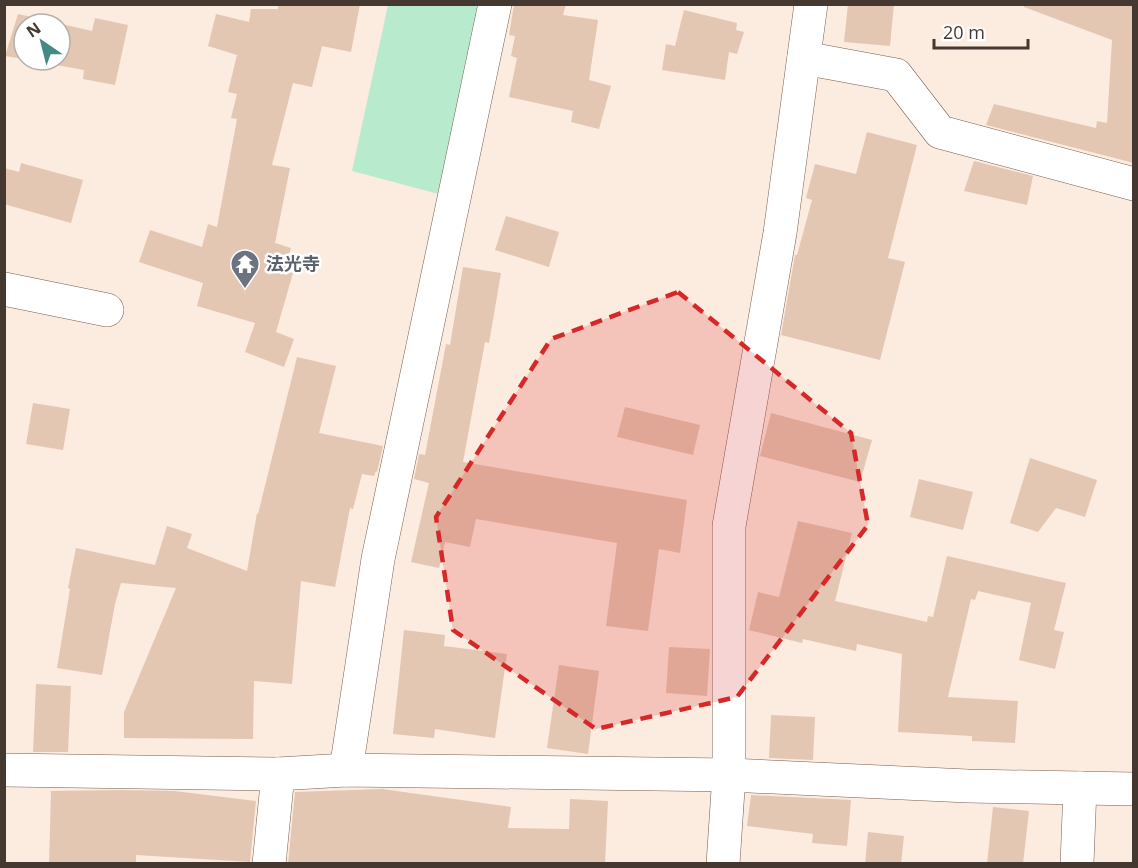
<svg xmlns="http://www.w3.org/2000/svg" width="1138" height="868" font-family="'Open Sans','Noto Sans JP',sans-serif">
  <style>
    .green { fill: #b8ebce }
    .building { fill: #e3c7b3 }
    .lines { fill: none; stroke-linecap: round; stroke-linejoin: round }
    .minor-casing { stroke: #785f4e; stroke-width: 34 }
    .minor { stroke: #fff; stroke-width: 33 }
    .marked { fill: #d62828; fill-opacity: 0.2; stroke: #d62828; stroke-width: 4.5; stroke-dasharray: 12 8; stroke-linejoin: round }
    .labels { text-anchor: middle; stroke-width: 5; stroke-linejoin: round; paint-order: stroke }
    .worship-label { font-size: 18px; font-weight: bold; fill: #5b616d; stroke: #fff; text-anchor: start }
  </style>
  <rect width="100%" height="100%" fill="#fcebdf"/>
  <path class="green" d="M 388,5 L 495,5 L 446,196 L 352,171 Z"/>
  <g class="building">
    <path d="M 278,4 L 360,4 L 351,52 L 322,46 L 312,87 L 293,83 L 272,165 L 290,168 L 275,243 L 291,248 L 284,271 L 293,273 L 276,332 L 294,339 L 284,367 L 245,352 L 255,323 L 197,306 L 203,283 L 139,262 L 150,230 L 202,247 L 208,224 L 217,227 L 237,119 L 231,118 L 237,94 L 228,92 L 237,55 L 208,46 L 216,14 L 249,22 L 251,9 L 278,9 Z"/>
    <path d="M 514,4 L 566,4 L 563,15 L 598,20 L 589,80 L 611,86 L 599,129 L 571,122 L 573,111 L 509,97 L 517,58 L 511,56 L 515,36 L 509,35 Z"/>
    <path d="M 848,4 L 894,4 L 890,46 L 844,42 Z"/>
    <path d="M 1024,4 L 1134,4 L 1134,163 L 986,125 L 994,104 L 1096,128 L 1097,121 L 1107,123 L 1112,40 L 1024,7 Z"/>
    <path d="M 684,10 L 737,23 L 736,30 L 744,32 L 737,54 L 729,52 L 725,80 L 662,70 L 666,44 L 675,46 Z"/>
    <path d="M 18,14 L 92,31 L 95,18 L 128,25 L 115,85 L 83,79 L 84,70 L 28,60 L 60,60 L 60,24 L 24,24 L 24,59 L 5,56 Z"/>
    <path d="M 867,132 L 917,145 L 888,258 L 905,262 L 880,360 L 781,335 L 795,255 L 797,255 L 812,200 L 806,198 L 815,164 L 856,174 Z"/>
    <path d="M 974,161 L 1033,176 L 1027,205 L 964,191 Z"/>
    <path d="M 21,163 L 83,180 L 71,223 L 4,204 L 4,168 L 19,172 Z"/>
    <path d="M 506,216 L 559,232 L 549,267 L 495,250 Z"/>
    <path d="M 463,267 L 501,273 L 489,343 L 485,342 L 463,462 L 687,500 L 680,553 L 659,549 L 648,631 L 606,626 L 617,543 L 476,519 L 470,547 L 445,542 L 439,568 L 411,562 L 429,483 L 414,479 L 419,454 L 425,455 L 446,344 L 450,345 Z"/>
    <path d="M 297,357 L 336,366 L 319,433 L 383,446 L 377,472 L 376,471 L 374,476 L 362,474 L 353,509 L 350,508 L 335,587 L 301,581 L 292,684 L 254,681 L 253,739 L 124,738 L 124,712 L 176,588 L 121,583 L 115,604 L 102,675 L 57,668 L 70,589 L 68,588 L 76,548 L 155,565 L 167,526 L 192,534 L 187,548 L 247,571 L 257,513 L 258,514 Z"/>
    <path d="M 33,403 L 70,409 L 63,450 L 26,444 Z"/>
    <path d="M 625,407 L 700,425 L 693,455 L 617,437 Z"/>
    <path d="M 771,413 L 872,440 L 860,482 L 760,456 Z"/>
    <path d="M 1030,458 L 1097,480 L 1085,517 L 1056,508 L 1038,532 L 1010,523 Z"/>
    <path d="M 919,479 L 973,492 L 963,530 L 910,517 Z"/>
    <path d="M 798,521 L 852,533 L 835,601 L 927,622 L 928,616 L 933,617 L 947,556 L 1066,583 L 1054,630 L 1064,632 L 1055,669 L 1019,660 L 1031,603 L 978,591 L 975,600 L 971,599 L 948,697 L 1018,701 L 1015,743 L 972,741 L 972,736 L 898,732 L 902,654 L 857,644 L 856,651 L 803,639 L 802,643 L 749,630 L 758,592 L 779,597 Z"/>
    <path d="M 404,630 L 445,635 L 444,646 L 507,654 L 495,738 L 435,729 L 434,738 L 393,734 Z"/>
    <path d="M 669,647 L 710,649 L 707,696 L 666,693 Z"/>
    <path d="M 559,665 L 599,671 L 588,754 L 547,748 Z"/>
    <path d="M 36,684 L 71,686 L 68,752 L 33,752 Z"/>
    <path d="M 771,715 L 815,717 L 813,760 L 769,758 Z"/>
    <path d="M 382,789 L 511,807 L 508,828 L 569,829 L 570,799 L 608,801 L 605,864 L 288,864 L 295,792 Z"/>
    <path d="M 120,790 L 174,791 L 256,801 L 250,862 L 136,855 L 136,864 L 49,864 L 51,791 Z"/>
    <path d="M 751,795 L 851,800 L 847,846 L 812,843 L 813,834 L 747,826 Z"/>
    <path d="M 993,807 L 1029,811 L 1023,864 L 987,864 Z"/>
    <path d="M 868,832 L 904,836 L 901,864 L 865,864 Z"/>
  </g>
  <g class="lines">
    <g class="minor-casing">
      <g id="minor">
        <path d="M 804,58 L 896,75 L 940,132 L 1134,184"/>
        <path d="M 4,289 L 107,310"/>
        <path d="M 4,770 L 278,774 L 346,770 L 729,775 L 968,786 L 1134,789"/>
        <path d="M 346,770 L 378,559 L 495,4"/>
        <path d="M 269,864 L 278,774"/>
        <path d="M 723,864 L 729,775 L 729,526 L 780,233 L 811,4"/>
        <path d="M 1077,864 L 1080,788"/>
      </g>
    </g>
    <use href="#minor" class="minor"/>
  </g>
  <path class="marked" d="M 678,292 L 851,433 L 868,525 L 737,697 L 596,729 L 453,630 L 436,517 L 551,339 Z"/>
  <defs>
    <g id="temple-pin" transform="scale(1.5)"><path d="M0 17L-7.5 6A9.5 9.5 0 1 1 7.5 6Z" fill="#6b7280" stroke="#fff"/><path d="M0-6L5-2H3V0L6.5 2.5H4V6H1.5V3h-3V6H-4V2.5H-6.5L-3 0V-2H-5Z" fill="#fff"/></g>
  </defs>
  <g fill-rule="evenodd">
    <use href="#temple-pin" x="245" y="264"/>
  </g>
  <g class="labels">
    <g class="worship-label">
      <text x="266" y="270">法光寺</text>
    </g>
  </g>
  <rect width="1138" height="868" fill="none" stroke="#443831" stroke-width="12"/>
  <g transform="translate(42 42) rotate(325)"><circle r="28" fill="#ffffff" stroke="#b4afad" stroke-width="1.5"/>
  <path d="M0-4.5L10 22L0 15L-10 22Z" fill="#438a85"/>
  <text y="-9" font-size="16" font-weight="bold" text-anchor="middle" fill="#443831">N</text>
  </g>
  <path d="M934 39v9h94v-9" fill="none" stroke="#443831" stroke-width="3"/>
  <text x="943" y="39" font-size="18" fill="#443831" stroke="#ffffff" stroke-width="4.5" paint-order="stroke">20 m</text>
</svg>
